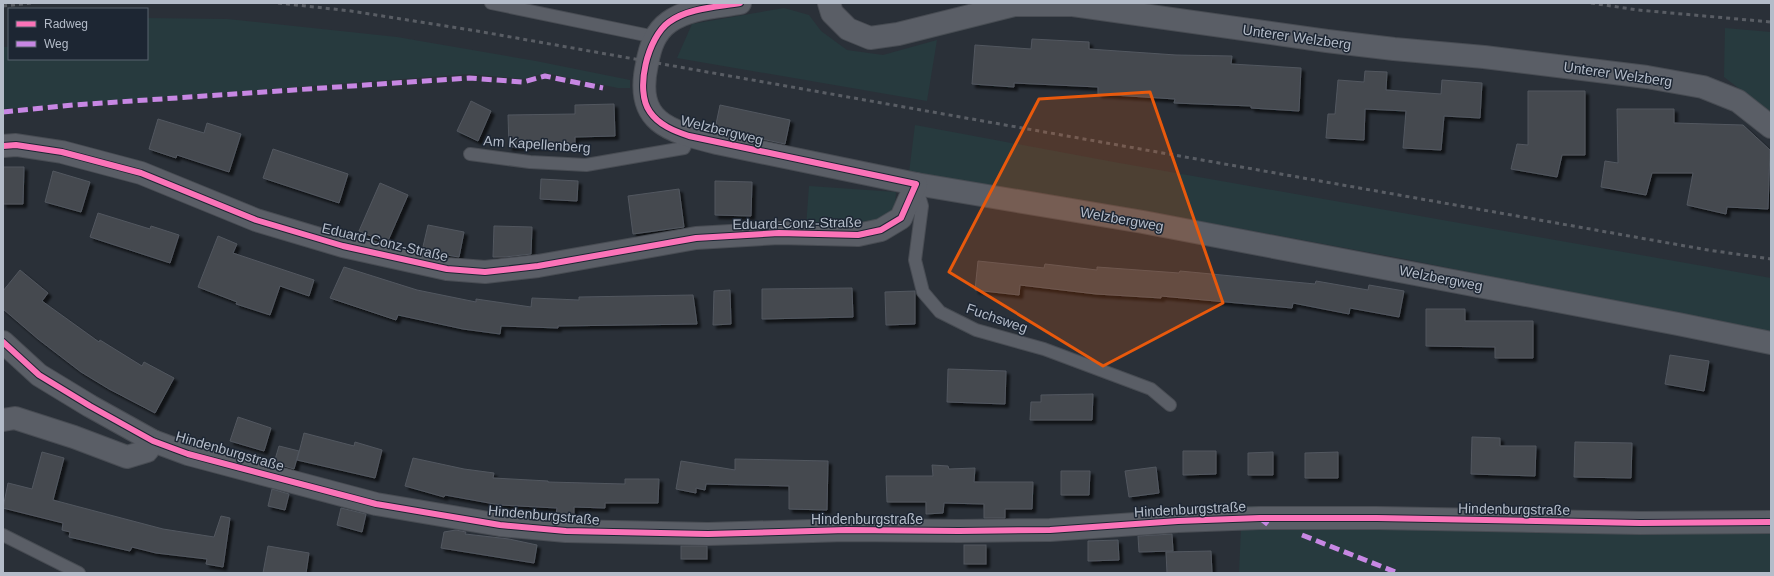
<svg xmlns="http://www.w3.org/2000/svg" width="1774" height="576" font-family="Helvetica,sans-serif">
  <style>
    .green { fill: #273a3e }
    .building { fill: #444950; stroke: #52575f; filter: url(#shadow) }
    .lines { fill: none; stroke-linecap: round; stroke-linejoin: round }
    .lane-casing { stroke: #484c53; stroke-width: 14 }
    .street-casing { stroke: #484c53; stroke-width: 24 }
    .lane { stroke: #5a5e66; stroke-width: 12 }
    .street { stroke: #5a5e66; stroke-width: 22 }
    .rail { stroke: #595d64; stroke-width: 3; stroke-dasharray: 4 4; stroke-linecap: butt }
    .quiet { stroke: #c787e3; stroke-width: 5; stroke-dasharray: 10 5; stroke-linecap: butt }
    .cycleway-casing { stroke: #1d2633; stroke-width: 8 }
    .cycleway { stroke: #fb73b8; stroke-width: 6 }
    .marked { fill: #e8590c; fill-opacity: 0.2; stroke: #e8590c; stroke-width: 3; stroke-linejoin: round }
    .labels { text-anchor: middle; stroke-width: 3; stroke-linejoin: round; paint-order: stroke }
    .street-label { font-size: 14px; fill: #b4bcc9; stroke: #1d2633 }
  </style>
  <defs>
    <filter id="shadow"><feDropShadow dx="3.5" dy="3.5" stdDeviation="1" flood-color="#0009"/></filter>
  </defs>
  <rect width="100%" height="100%" fill="#2a3038"/>
  <g class="green">
    <path d="M 784,8 L 809,15 L 821,31 L 847,50 L 883,55 L 937,40 L 927,101 L 677,58 L 692,24 Z"/>
    <path d="M 147,18 L 227,19 L 397,37 L 536,61 L 630,80 L 630,88 L 618,88 L 546,73 L 523,79 L 469,74 L 3,109 L 3,47 L 9,47 L 9,59 L 147,59 Z"/>
    <path d="M 1725,28 L 1771,32 L 1771,113 L 1724,77 Z"/>
    <path d="M 915,125 L 1114,162 L 1771,278 L 1771,334 L 1410,260 L 1146,211 L 909,173 Z"/>
    <path d="M 809,186 L 896,192 L 895,208 L 877,223 L 856,229 L 806,227 Z"/>
    <path d="M 1242,506 L 1771,515 L 1771,573 L 1239,573 Z"/>
  </g>
  <g class="building">
    <path d="M 1032,39 L 1089,42 L 1089,49 L 1176,55 L 1232,56 L 1231,64 L 1301,68 L 1299,111 L 1251,108 L 1251,106 L 1174,103 L 1175,99 L 1098,94 L 1098,87 L 1014,83 L 1014,87 L 972,84 L 975,45 L 1031,49 Z"/>
    <path d="M 1365,71 L 1387,72 L 1386,90 L 1441,94 L 1442,80 L 1482,83 L 1480,118 L 1444,116 L 1441,150 L 1403,148 L 1406,111 L 1365,109 L 1364,140 L 1326,138 L 1328,114 L 1335,114 L 1338,80 L 1364,82 Z"/>
    <path d="M 1528,91 L 1585,91 L 1585,155 L 1562,155 L 1557,177 L 1511,169 L 1517,144 L 1528,145 Z"/>
    <path d="M 471,101 L 491,111 L 478,141 L 457,131 Z"/>
    <path d="M 614,104 L 615,136 L 575,137 L 575,146 L 509,147 L 508,115 L 575,114 L 575,105 Z"/>
    <path d="M 720,105 L 790,120 L 785,144 L 715,129 Z"/>
    <path d="M 1617,109 L 1674,109 L 1674,123 L 1743,125 L 1770,150 L 1768,209 L 1727,207 L 1726,214 L 1687,205 L 1693,173 L 1652,173 L 1646,195 L 1601,187 L 1605,161 L 1618,163 Z"/>
    <path d="M 158,119 L 204,133 L 207,123 L 241,134 L 229,172 L 177,155 L 176,158 L 149,149 Z"/>
    <path d="M 273,149 L 348,174 L 339,203 L 263,178 Z"/>
    <path d="M 3,167 L 24,167 L 23,204 L 3,204 Z"/>
    <path d="M 53,171 L 90,182 L 81,212 L 45,202 Z"/>
    <path d="M 541,179 L 578,181 L 577,201 L 540,199 Z"/>
    <path d="M 715,181 L 752,182 L 751,216 L 715,215 Z"/>
    <path d="M 380,183 L 408,195 L 387,243 L 359,231 Z"/>
    <path d="M 679,189 L 684,227 L 633,234 L 628,196 Z"/>
    <path d="M 98,213 L 150,229 L 151,226 L 179,235 L 170,263 L 90,237 Z"/>
    <path d="M 428,225 L 464,232 L 459,257 L 422,251 Z"/>
    <path d="M 494,226 L 532,227 L 531,254 L 505,257 L 493,257 Z"/>
    <path d="M 218,236 L 237,244 L 233,253 L 314,280 L 309,296 L 280,286 L 270,315 L 236,304 L 237,302 L 198,287 Z"/>
    <path d="M 978,261 L 1044,268 L 1045,264 L 1097,270 L 1097,267 L 1179,273 L 1180,271 L 1315,284 L 1316,281 L 1368,290 L 1369,285 L 1404,291 L 1399,317 L 1350,308 L 1349,314 L 1293,303 L 1292,308 L 1161,296 L 1161,298 L 1096,294 L 1020,285 L 1019,295 L 975,290 Z"/>
    <path d="M 344,267 L 417,290 L 476,302 L 476,299 L 531,307 L 532,298 L 579,300 L 579,297 L 693,295 L 697,324 L 558,326 L 558,328 L 501,326 L 500,334 L 463,329 L 398,315 L 396,320 L 330,298 Z"/>
    <path d="M 20,270 L 48,293 L 42,301 L 99,342 L 100,340 L 142,366 L 144,362 L 174,378 L 155,413 L 109,389 L 81,372 L 38,339 L 3,309 L 3,291 Z"/>
    <path d="M 852,288 L 853,317 L 762,319 L 762,289 Z"/>
    <path d="M 730,290 L 731,324 L 713,325 L 714,291 Z"/>
    <path d="M 915,291 L 915,324 L 886,325 L 885,292 Z"/>
    <path d="M 1426,309 L 1465,309 L 1465,321 L 1533,321 L 1533,358 L 1495,358 L 1495,347 L 1426,346 Z"/>
    <path d="M 1670,355 L 1709,361 L 1704,391 L 1665,384 Z"/>
    <path d="M 948,369 L 1006,371 L 1005,404 L 947,402 Z"/>
    <path d="M 1093,394 L 1092,420 L 1030,420 L 1031,402 L 1041,402 L 1041,395 Z"/>
    <path d="M 238,417 L 271,428 L 264,451 L 230,441 Z"/>
    <path d="M 304,433 L 354,446 L 355,442 L 382,450 L 375,478 L 297,460 Z"/>
    <path d="M 1472,437 L 1500,438 L 1500,446 L 1536,446 L 1535,476 L 1471,474 Z"/>
    <path d="M 1575,442 L 1632,443 L 1631,478 L 1574,477 Z"/>
    <path d="M 279,446 L 299,451 L 294,469 L 274,463 Z"/>
    <path d="M 1183,451 L 1216,451 L 1216,474 L 1183,475 Z"/>
    <path d="M 42,452 L 64,458 L 53,500 L 163,529 L 214,537 L 221,516 L 230,518 L 223,567 L 206,564 L 207,559 L 156,553 L 132,547 L 130,551 L 69,537 L 70,532 L 62,530 L 63,523 L 3,508 L 8,483 L 32,489 Z"/>
    <path d="M 1273,452 L 1273,475 L 1248,475 L 1248,453 Z"/>
    <path d="M 1338,452 L 1338,478 L 1305,478 L 1305,453 Z"/>
    <path d="M 413,458 L 464,469 L 494,473 L 493,478 L 548,481 L 548,482 L 625,484 L 625,479 L 659,479 L 658,503 L 605,503 L 605,508 L 574,507 L 574,518 L 556,515 L 557,508 L 500,505 L 445,495 L 444,497 L 405,486 Z"/>
    <path d="M 735,459 L 828,461 L 827,510 L 789,509 L 789,486 L 706,484 L 705,490 L 696,488 L 696,493 L 676,489 L 681,461 L 735,470 Z"/>
    <path d="M 932,465 L 948,466 L 949,469 L 975,468 L 974,482 L 1033,482 L 1032,509 L 1005,509 L 1005,518 L 984,518 L 984,504 L 944,503 L 943,513 L 926,514 L 926,502 L 887,502 L 886,476 L 933,476 Z"/>
    <path d="M 1156,467 L 1159,493 L 1129,497 L 1125,471 Z"/>
    <path d="M 1061,471 L 1090,471 L 1089,495 L 1061,495 Z"/>
    <path d="M 272,489 L 289,494 L 285,510 L 268,506 Z"/>
    <path d="M 341,508 L 366,514 L 362,532 L 337,525 Z"/>
    <path d="M 456,530 L 466,532 L 465,534 L 509,539 L 537,545 L 534,563 L 441,548 L 444,532 Z"/>
    <path d="M 1172,534 L 1173,551 L 1139,552 L 1138,536 Z"/>
    <path d="M 1118,540 L 1119,560 L 1088,561 L 1088,541 Z"/>
    <rect x="964" y="545" width="22" height="19"/>
    <path d="M 268,546 L 309,553 L 306,573 L 263,573 Z"/>
    <rect x="681" y="546" width="26" height="13"/>
    <path d="M 1211,551 L 1212,573 L 1167,573 L 1166,552 Z"/>
  </g>
  <g class="lines">
    <g class="lane-casing">
      <g id="lane">
        <path d="M 491,3 L 655,37"/>
        <path d="M 470,154 L 530,162 L 586,165 L 684,148 L 689,136"/>
        <path d="M 916,185 L 922,206 L 915,260 L 923,292 L 940,312 L 976,330 L 1044,349 L 1151,389 L 1170,405"/>
        <path d="M 3,535 L 79,573"/>
      </g>
    </g>
    <g class="street-casing">
      <g id="street">
        <path d="M 740,3 C 717,7 688,8 669,22 C 655,32 650,47 647,64 C 634,123 669,131 717,143 L 916,184 L 1143,222 L 1678,324 L 1771,343"/>
        <path d="M 829,3 L 832,13 L 848,29 L 870,38 L 898,34 L 1014,5 L 1073,5 L 1327,41 L 1394,49 L 1484,57 L 1647,77 L 1703,87 L 1738,101 L 1771,127"/>
        <path d="M 3,146 L 16,145 L 62,152 L 141,173 L 256,220 L 343,246 L 447,269 L 485,272 L 538,266 L 696,238 L 779,233 L 858,235 L 881,230 L 901,218 L 916,184"/>
        <path d="M 3,342 L 39,375 L 90,406 L 153,441 L 188,454 L 376,504 L 500,525 L 566,531 L 708,534 L 846,530 L 959,531 L 1050,530 L 1178,521 L 1260,518 L 1377,518 L 1640,523 L 1771,522"/>
        <path d="M 3,420 L 15,418 L 74,437 L 127,457 L 147,451 L 153,441"/>
      </g>
    </g>
    <use href="#lane" class="lane"/>
    <use href="#street" class="street"/>
    <g class="rail">
      <path d="M 278,3 L 351,11 L 477,31 L 1708,250 L 1771,259"/>
      <path d="M 1591,3 L 1638,10 L 1771,22"/>
      <path d="M 3,6 L 32,3"/>
    </g>
    <g class="quiet">
      <path d="M 3,112 L 73,105 L 469,78 L 523,82 L 545,76 L 603,88"/>
      <path d="M 1260,518 L 1271,527"/>
      <path d="M 1302,535 L 1398,573"/>
    </g>
    <g class="cycleway-casing">
      <g id="cycleway">
        <path d="M 3,146 L 16,145 L 62,152 L 141,173 L 256,220 L 343,246 L 447,269 L 485,272 L 538,266 L 696,238 L 779,233 L 858,235 L 881,230 L 901,218 L 916,184 L 689,136 C 674,131 659,125 650,112 C 634,90 648,37 669,22 C 688,8 717,7 740,3"/>
        <path d="M 3,342 L 39,375 L 90,406 L 153,441 L 188,454 L 376,504 L 500,525 L 566,531 L 708,534 L 846,530 L 959,531 L 1050,530 L 1178,521 L 1260,518 L 1377,518 L 1640,523 L 1771,522"/>
      </g>
    </g>
    <use href="#cycleway" class="cycleway"/>
  </g>
  <path class="marked" d="M 1150,92 L 1223,303 L 1103,366 L 949,272 L 1039,99 Z"/>
  <g class="labels">
    <g class="street-label">
      <text transform="translate(1297 37) rotate(8)" y="5">Unterer Welzberg</text>
      <text transform="translate(1618 74) rotate(8)" y="5">Unterer Welzberg</text>
      <text transform="translate(722 130) rotate(14)" y="5">Welzbergweg</text>
      <text transform="translate(537 144) rotate(4)" y="5">Am Kapellenberg</text>
      <text transform="translate(1122 219) rotate(10)" y="5">Welzbergweg</text>
      <text transform="translate(797 223) rotate(-1)" y="5">Eduard-Conz-Straße</text>
      <text transform="translate(385 242) rotate(13)" y="5">Eduard-Conz-Straße</text>
      <text transform="translate(1441 278) rotate(11)" y="5">Welzbergweg</text>
      <text transform="translate(997 318) rotate(19)" y="5">Fuchsweg</text>
      <text transform="translate(230 451) rotate(16)" y="5">Hindenburgstraße</text>
      <text transform="translate(1190 509) rotate(-3)" y="5">Hindenburgstraße</text>
      <text transform="translate(1514 509) rotate(1)" y="5">Hindenburgstraße</text>
      <text transform="translate(544 515) rotate(5)" y="5">Hindenburgstraße</text>
      <text x="867" y="524">Hindenburgstraße</text>
    </g>
  </g>
  <rect width="1774" height="576" fill="none" stroke="#b4bcc9" stroke-width="8"/>
  <rect x="8" y="8" width="140" height="52" fill="#1d2633" stroke="#59626f"/>
  <rect x="16" y="21" width="20" height="6" fill="#fb73b8" stroke="#59626f"/>
  <text x="44" y="28" font-size="12" fill="#b4bcc9">Radweg</text>
  <rect x="16" y="41" width="20" height="6" fill="#c787e3" stroke="#59626f"/>
  <text x="44" y="48" font-size="12" fill="#b4bcc9">Weg</text>
</svg>
